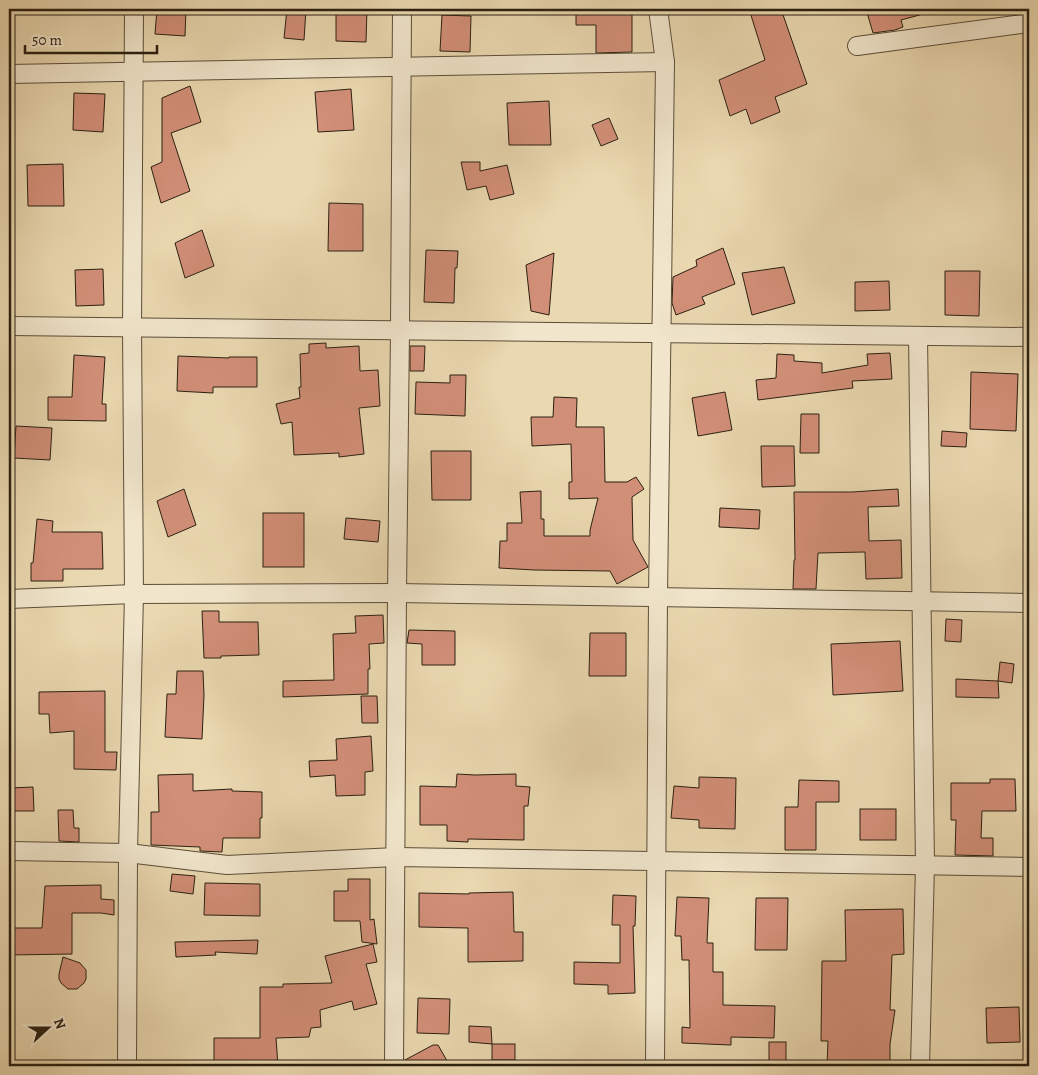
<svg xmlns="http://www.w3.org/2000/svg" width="1038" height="1075" font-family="Alegreya,serif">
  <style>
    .building { fill: #d28f78; stroke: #2b2011 }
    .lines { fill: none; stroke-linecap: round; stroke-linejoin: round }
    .street-casing { stroke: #5b4e39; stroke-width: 20 }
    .street { stroke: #f1e6cc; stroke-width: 18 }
  </style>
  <rect width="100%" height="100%" fill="#ead8b0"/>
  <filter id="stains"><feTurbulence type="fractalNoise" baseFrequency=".004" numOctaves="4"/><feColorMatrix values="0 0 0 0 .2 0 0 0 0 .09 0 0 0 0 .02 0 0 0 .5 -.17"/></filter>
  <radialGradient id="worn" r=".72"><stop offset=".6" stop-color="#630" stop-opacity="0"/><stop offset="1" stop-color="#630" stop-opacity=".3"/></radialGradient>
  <g class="building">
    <path d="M 157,9 L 186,9 L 185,36 L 155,34 Z"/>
    <path d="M 287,9 L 306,9 L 304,40 L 284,38 Z"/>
    <path d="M 336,9 L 367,9 L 366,42 L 336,41 Z"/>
    <path d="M 576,9 L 632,9 L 632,52 L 596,53 L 596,25 L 576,25 Z"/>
    <path d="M 749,9 L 781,9 L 807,84 L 775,97 L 780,112 L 751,124 L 746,109 L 730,116 L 719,80 L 765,60 Z"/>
    <path d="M 866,9 L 926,9 L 927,13 L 901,20 L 903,27 L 895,30 L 873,33 Z"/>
    <path d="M 442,15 L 471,16 L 470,52 L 440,51 Z"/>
    <path d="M 190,86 L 201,122 L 171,133 L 190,191 L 161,203 L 151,167 L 162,162 L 162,98 Z"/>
    <path d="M 351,89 L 354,130 L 318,132 L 315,92 Z"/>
    <path d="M 74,93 L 105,94 L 103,132 L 73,130 Z"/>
    <path d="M 549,101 L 551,145 L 509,145 L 507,103 Z"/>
    <path d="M 609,118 L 618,139 L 601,146 L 592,125 Z"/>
    <path d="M 461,162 L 480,162 L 480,171 L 507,165 L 514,194 L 490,200 L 486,186 L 467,190 Z"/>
    <path d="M 63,164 L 64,206 L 28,206 L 27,165 Z"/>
    <path d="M 329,203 L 363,204 L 363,251 L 328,251 Z"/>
    <path d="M 202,230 L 214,266 L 185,278 L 175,243 Z"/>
    <path d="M 723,248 L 735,284 L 702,297 L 705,304 L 676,315 L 672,303 L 673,277 L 697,266 L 696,260 Z"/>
    <path d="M 426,250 L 458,251 L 457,268 L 455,268 L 454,303 L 424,302 Z"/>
    <path d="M 554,253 L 549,315 L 531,311 L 526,265 Z"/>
    <path d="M 784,267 L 795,303 L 752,315 L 742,273 Z"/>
    <path d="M 103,269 L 104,305 L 76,306 L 75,270 Z"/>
    <path d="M 945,271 L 980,271 L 979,316 L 945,315 Z"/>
    <path d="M 889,281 L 890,310 L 855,311 L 855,282 Z"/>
    <path d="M 326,343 L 326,348 L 359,346 L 360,371 L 378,370 L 380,406 L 359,408 L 364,454 L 339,457 L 339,453 L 294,455 L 292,422 L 281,424 L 276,404 L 300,398 L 299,387 L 301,387 L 300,354 L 309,353 L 309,344 Z"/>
    <path d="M 410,346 L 425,346 L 424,371 L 410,371 Z"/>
    <path d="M 890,353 L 892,379 L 852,381 L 853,388 L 758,400 L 756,380 L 776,378 L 777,354 L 794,355 L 794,361 L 822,363 L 822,373 L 868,365 L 867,354 Z"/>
    <path d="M 74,355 L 105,357 L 102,404 L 106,404 L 106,421 L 48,420 L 48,397 L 72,397 Z"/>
    <path d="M 178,356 L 229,358 L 229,357 L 257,357 L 257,387 L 213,387 L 213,393 L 177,391 Z"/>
    <path d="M 971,372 L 1018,374 L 1016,431 L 970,429 Z"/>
    <path d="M 450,375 L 466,375 L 465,416 L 415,414 L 416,382 L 450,383 Z"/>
    <path d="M 725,392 L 732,430 L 698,436 L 692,398 Z"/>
    <path d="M 554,397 L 577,398 L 576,427 L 604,427 L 605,482 L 627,482 L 636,477 L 644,489 L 632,497 L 633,540 L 648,567 L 617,584 L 610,571 L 534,570 L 499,568 L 500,541 L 507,541 L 507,523 L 522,523 L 520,492 L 541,491 L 541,519 L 544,519 L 544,536 L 590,536 L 590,530 L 598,498 L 569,499 L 569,482 L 572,482 L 571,444 L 532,446 L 531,417 L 553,417 Z"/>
    <path d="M 801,414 L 819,414 L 819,453 L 800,453 Z"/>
    <path d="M 16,426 L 52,428 L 50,460 L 14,458 Z"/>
    <path d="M 942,431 L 967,433 L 966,447 L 941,446 Z"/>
    <path d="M 761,446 L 794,446 L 795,486 L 762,487 Z"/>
    <path d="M 431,451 L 471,451 L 471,500 L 432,500 Z"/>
    <path d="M 184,489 L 196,525 L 168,537 L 157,501 Z"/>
    <path d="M 898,489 L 899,506 L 868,507 L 869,541 L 901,540 L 902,578 L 866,579 L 865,552 L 818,553 L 816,589 L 793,589 L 794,560 L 795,560 L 794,492 L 852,492 Z"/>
    <path d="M 720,508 L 760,510 L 759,529 L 719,527 Z"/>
    <rect x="263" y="513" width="41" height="54"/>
    <path d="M 346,518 L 380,521 L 378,542 L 344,539 Z"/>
    <path d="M 37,519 L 53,521 L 52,532 L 102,532 L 103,569 L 63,569 L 63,581 L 31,581 L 31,563 L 33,563 Z"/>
    <path d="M 202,611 L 219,611 L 219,622 L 258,622 L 259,655 L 221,656 L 221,658 L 204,658 Z"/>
    <path d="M 383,615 L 384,643 L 369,644 L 370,669 L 368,669 L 368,694 L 283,697 L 283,681 L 334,680 L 333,634 L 356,633 L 355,616 Z"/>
    <path d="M 946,619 L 962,620 L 961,642 L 945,641 Z"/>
    <path d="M 409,630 L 455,631 L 455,665 L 422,665 L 422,644 L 407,643 Z"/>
    <path d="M 590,633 L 626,633 L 626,676 L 589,676 Z"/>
    <path d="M 900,641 L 903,691 L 833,695 L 831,644 Z"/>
    <path d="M 1000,662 L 1014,664 L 1012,683 L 998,681 Z"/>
    <path d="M 177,671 L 203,671 L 204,695 L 202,739 L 165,737 L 167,694 L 176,694 Z"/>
    <path d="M 956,679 L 998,681 L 999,698 L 956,697 Z"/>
    <path d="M 105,691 L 105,752 L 117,752 L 116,770 L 74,769 L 74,731 L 50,733 L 49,714 L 39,714 L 39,692 Z"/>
    <path d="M 361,696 L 377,696 L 378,723 L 362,723 Z"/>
    <path d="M 371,736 L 373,771 L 365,772 L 365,795 L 336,796 L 335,775 L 310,777 L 309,761 L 337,760 L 336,739 Z"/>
    <path d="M 193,774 L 193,791 L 232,789 L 232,791 L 262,792 L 262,818 L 260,818 L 260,838 L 223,838 L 222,852 L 200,851 L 200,847 L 151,845 L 151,812 L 159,812 L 158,775 Z"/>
    <path d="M 457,774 L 475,775 L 516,774 L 516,786 L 530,787 L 528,806 L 524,806 L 524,840 L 468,839 L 468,842 L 447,841 L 447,825 L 420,825 L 420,786 L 456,787 Z"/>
    <path d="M 699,777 L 736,778 L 735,829 L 699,828 L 699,820 L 671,818 L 674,786 L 699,788 Z"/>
    <path d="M 990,779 L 1015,779 L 1016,811 L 982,811 L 981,838 L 993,838 L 993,856 L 955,855 L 956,820 L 951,820 L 951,783 L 990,783 Z"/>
    <path d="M 799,780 L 839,781 L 839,802 L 816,802 L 816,850 L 785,850 L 785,807 L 798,807 Z"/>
    <path d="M 33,787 L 34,811 L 9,811 L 9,788 Z"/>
    <rect x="860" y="809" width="36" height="31"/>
    <path d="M 58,810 L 73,810 L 74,828 L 79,828 L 79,842 L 59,841 Z"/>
    <path d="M 172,874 L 195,876 L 193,894 L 170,891 Z"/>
    <path d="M 348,879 L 370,879 L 370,920 L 374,919 L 377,944 L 362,942 L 360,921 L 334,921 L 334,891 L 348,891 Z"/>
    <path d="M 205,883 L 260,884 L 260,916 L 204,915 Z"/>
    <path d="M 101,885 L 101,899 L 114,900 L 114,915 L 101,913 L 72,913 L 72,954 L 9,955 L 9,928 L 42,928 L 45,886 Z"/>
    <path d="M 513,892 L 514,932 L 523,932 L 523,961 L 468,962 L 468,928 L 419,927 L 419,893 L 469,894 L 469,893 Z"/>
    <path d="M 613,895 L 636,896 L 635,926 L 633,926 L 635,993 L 608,994 L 608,985 L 574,984 L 574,962 L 620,963 L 620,925 L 612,925 Z"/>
    <path d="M 677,897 L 709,898 L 707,943 L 713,943 L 713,972 L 723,972 L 723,1005 L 775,1006 L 774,1038 L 731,1037 L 731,1045 L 682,1043 L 682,1027 L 690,1028 L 689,960 L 682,960 L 681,936 L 675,936 Z"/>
    <path d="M 756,898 L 788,898 L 787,950 L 755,950 Z"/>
    <path d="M 903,909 L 904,954 L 892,955 L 890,1010 L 895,1010 L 890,1044 L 890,1066 L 827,1066 L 828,1041 L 821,1041 L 822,961 L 846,961 L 845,910 Z"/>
    <path d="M 258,940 L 257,954 L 215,952 L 216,955 L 176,957 L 175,942 Z"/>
    <path d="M 373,944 L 377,962 L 366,964 L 377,1004 L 354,1010 L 352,1001 L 320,1010 L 321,1027 L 311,1028 L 309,1037 L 276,1038 L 278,1066 L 214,1066 L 214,1038 L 260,1038 L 260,987 L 283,987 L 283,984 L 332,983 L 325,956 Z"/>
    <path d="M 63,957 L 80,963 L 86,970 L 86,979 L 84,983 L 77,989 L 68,989 L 61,983 L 59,979 L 59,974 Z"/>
    <path d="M 418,998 L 450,999 L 449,1034 L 417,1033 Z"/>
    <path d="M 1019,1007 L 1020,1042 L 987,1043 L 986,1008 Z"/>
    <path d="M 469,1026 L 491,1027 L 492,1044 L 469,1042 Z"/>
    <rect x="769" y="1042" width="17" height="24"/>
    <rect x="492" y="1044" width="23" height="16"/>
    <path d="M 433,1045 L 438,1045 L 450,1066 L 405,1066 L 405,1060 Z"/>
  </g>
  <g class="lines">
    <g class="street-casing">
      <g id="street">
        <path d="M 857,46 L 1029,23"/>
        <path d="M 9,74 L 665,62"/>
        <path d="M 9,326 L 1029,337"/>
        <path d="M 918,336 L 925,865 L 920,1066"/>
        <path d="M 9,599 L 134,594 L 397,593 L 1029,603"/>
        <path d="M 9,851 L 128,853 L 227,865 L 396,857 L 1029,867"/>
        <path d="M 127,1066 L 128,853 L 134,594 L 132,327 L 134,9"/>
        <path d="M 394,1066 L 397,593 L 400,330 L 402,9"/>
        <path d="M 655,1066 L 658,597 L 665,62 L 658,9"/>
      </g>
    </g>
    <use href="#street" class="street"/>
  </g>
  <rect width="1038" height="1075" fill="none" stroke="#ead8b0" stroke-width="30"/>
  <rect x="10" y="10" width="1018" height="1055" fill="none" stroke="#2b2011" stroke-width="2.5"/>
  <rect x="15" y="15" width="1008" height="1045" fill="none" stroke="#2b2011"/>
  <g transform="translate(48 1028) rotate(69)" stroke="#f1e6cc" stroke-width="4" paint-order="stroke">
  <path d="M0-4L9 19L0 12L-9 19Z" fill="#2b2011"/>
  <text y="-8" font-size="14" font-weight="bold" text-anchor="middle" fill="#2b2011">N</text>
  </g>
  <path d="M25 45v8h132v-8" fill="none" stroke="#2b2011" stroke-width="2.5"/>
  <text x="32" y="45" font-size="15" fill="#2b2011" stroke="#f1e6cc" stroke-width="4" paint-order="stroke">50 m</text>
  <rect width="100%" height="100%" filter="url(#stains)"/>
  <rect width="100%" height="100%" fill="url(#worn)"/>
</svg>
